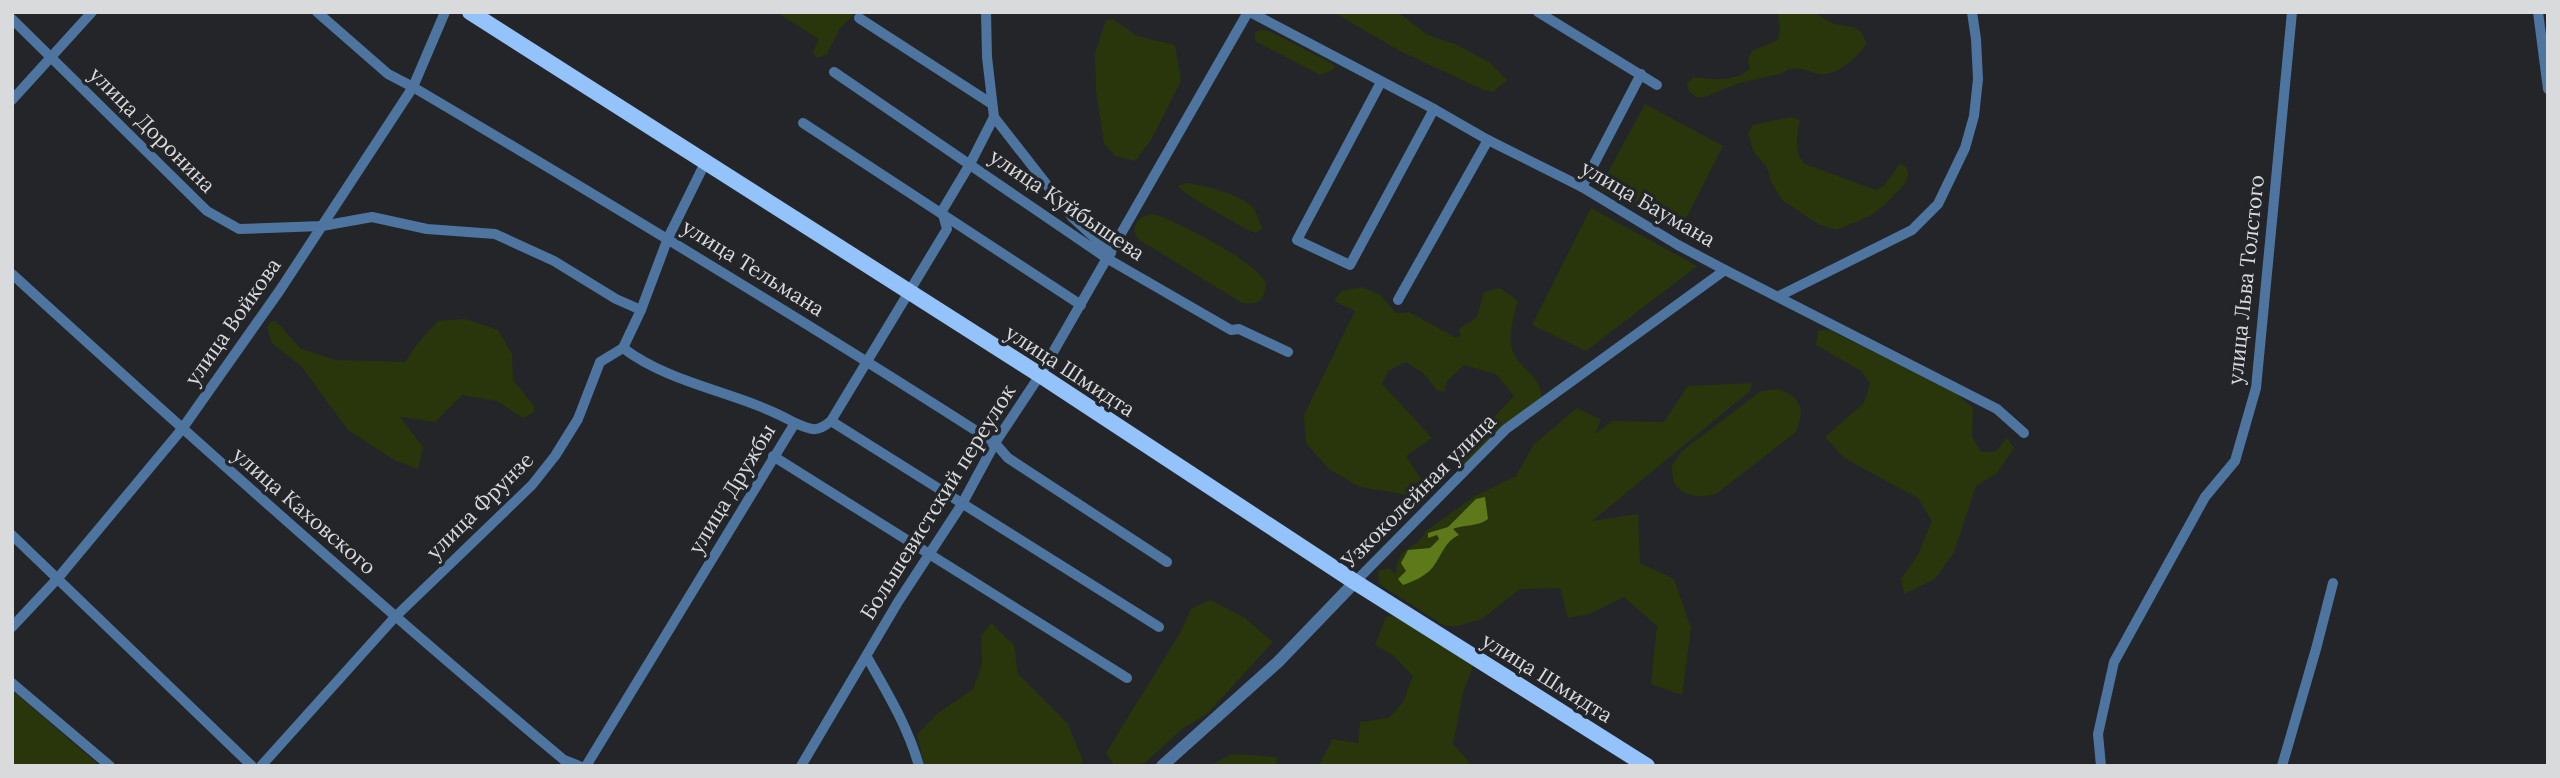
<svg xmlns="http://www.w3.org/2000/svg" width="2560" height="778" font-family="Lora,serif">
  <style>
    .green { fill: #29360c; fill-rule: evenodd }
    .water { fill: #5e791a }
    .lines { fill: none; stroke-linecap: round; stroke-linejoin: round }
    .minor { stroke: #4e74a0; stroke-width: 10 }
    .tertiary { stroke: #4e74a0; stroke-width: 12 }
    .primary { stroke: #94c2fa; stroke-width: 16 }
    .labels { text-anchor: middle; stroke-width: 7; stroke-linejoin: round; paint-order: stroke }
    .street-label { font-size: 21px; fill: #d9dadc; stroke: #232528 }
  </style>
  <rect width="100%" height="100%" fill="#232528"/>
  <g class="green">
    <path d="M 776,12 L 857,12 L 840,28 L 827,54 L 817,58 L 813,52 L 819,39 Z"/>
    <path d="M 1333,12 L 1397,12 L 1428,35 L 1455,44 L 1489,62 L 1507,80 L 1493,92 L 1484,90 L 1400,51 Z"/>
    <path d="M 1778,12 L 1813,12 L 1834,24 L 1853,27 L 1861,32 L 1867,44 C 1857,56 1842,72 1826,74 C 1811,76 1797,61 1783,73 L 1739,83 L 1705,97 L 1696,97 L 1689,92 L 1687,83 L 1694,77 C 1714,80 1734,82 1750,69 L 1748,60 L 1752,51 L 1778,40 L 1780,30 Z"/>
    <path d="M 1113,19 L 1137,36 L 1175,45 L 1181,81 L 1151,140 L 1135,161 L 1115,156 L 1104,143 L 1096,91 L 1095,53 L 1106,20 Z"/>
    <path d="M 1260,30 L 1269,31 L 1331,63 L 1335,66 L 1333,70 L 1320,75 L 1255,41 L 1255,32 Z"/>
    <path d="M 1645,104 L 1723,146 L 1679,232 L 1599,189 Z"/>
    <path d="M 1791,117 L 1800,120 C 1797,135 1793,152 1805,164 L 1876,190 L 1884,186 L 1900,163 L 1907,168 L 1908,176 L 1904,185 L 1884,205 L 1870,216 L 1836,230 L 1818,224 L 1782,200 L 1772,183 L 1766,166 L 1753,151 L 1748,133 L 1753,125 Z"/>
    <path d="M 1187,183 C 1204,185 1244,195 1254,209 C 1258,215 1259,223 1263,229 L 1255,233 C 1243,228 1183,194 1178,186 Z"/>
    <path d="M 1591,208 L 1697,266 L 1586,351 L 1532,325 Z"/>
    <path d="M 1154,214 C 1179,223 1254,260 1266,283 C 1264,300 1260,305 1242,303 L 1138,239 L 1134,231 L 1137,221 L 1144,216 Z"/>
    <path d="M 1362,287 L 1380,295 L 1396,313 L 1409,312 L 1456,338 L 1461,335 L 1458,330 L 1477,317 L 1484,292 L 1500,288 L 1518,301 C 1513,317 1506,342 1515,356 C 1525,372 1540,377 1542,397 L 1464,467 L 1451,461 L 1457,450 L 1492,419 L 1514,396 L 1496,374 L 1464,365 L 1447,381 L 1444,392 L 1437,390 L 1423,373 L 1406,362 L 1388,371 L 1382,384 L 1432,438 L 1406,456 L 1421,479 L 1408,495 L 1360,487 L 1329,469 L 1306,443 L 1304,415 L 1355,311 L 1334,301 L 1341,291 Z"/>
    <path d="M 466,319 L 498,330 L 512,354 L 513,380 L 534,406 L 534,412 L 523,418 L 497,401 L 462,395 L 435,422 L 400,417 L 423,447 L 418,469 L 394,460 L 348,430 L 301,366 L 272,343 L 267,328 L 270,322 L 276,321 L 300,348 L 335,360 L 405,362 L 418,343 L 438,321 Z"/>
    <path d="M 1829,330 L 1954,392 L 1973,408 L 1972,436 L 1981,452 L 1995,452 L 2007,438 L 2014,448 L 1997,473 L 1976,486 L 1954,552 L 1935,579 L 1904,594 L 1901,579 L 1918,555 L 1932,521 L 1918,498 L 1844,458 L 1825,437 L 1864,403 L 1870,383 L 1861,371 L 1816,345 L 1818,331 Z"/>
    <path d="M 1752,383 L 1750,391 L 1592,521 L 1638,514 L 1640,563 L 1674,579 L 1691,628 L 1682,695 L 1651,684 L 1657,626 L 1624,597 L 1590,614 L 1568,618 L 1560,588 L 1520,589 L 1482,619 L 1458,626 L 1445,626 L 1379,584 L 1378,571 L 1389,568 L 1396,574 C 1397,543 1418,551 1426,531 L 1475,496 L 1516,476 L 1534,444 L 1577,408 L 1601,420 L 1595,434 L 1612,421 L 1664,422 L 1688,386 ZM 1463,511 L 1472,524 L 1452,529 L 1458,535 L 1452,538 L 1444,548 L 1400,578 L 1406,571 L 1413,550 L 1430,548 L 1439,539 L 1438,535 L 1428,533 L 1448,527 Z"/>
    <path d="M 1779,389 C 1802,398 1805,410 1796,432 L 1716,494 C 1702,498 1682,498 1674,482 C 1672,478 1672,469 1672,465 L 1682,451 L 1761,391 Z"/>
    <path d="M 1210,600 L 1245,618 L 1273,642 L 1208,713 L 1182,729 L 1146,762 L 1136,766 L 1115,766 L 1106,753 L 1180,633 L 1191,609 Z"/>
    <path d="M 1393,616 L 1425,633 L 1473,666 L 1463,693 L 1453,744 L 1472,766 L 1319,766 L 1332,739 L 1358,743 L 1360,722 L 1389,718 L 1403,702 L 1413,676 L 1393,655 L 1375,645 L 1386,617 Z"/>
    <path d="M 991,623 L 1014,645 L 1018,674 L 1068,724 L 1083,761 L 1079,766 L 924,766 L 917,734 L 937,714 L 973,689 L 982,664 L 981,636 Z"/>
    <path d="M 12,690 L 100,766 L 12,766 Z"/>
    <path d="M 1232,754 L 1277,757 L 1276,766 L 1209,766 Z"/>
  </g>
  <path class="water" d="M 1485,497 L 1488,519 C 1478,527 1465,524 1453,529 L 1459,535 C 1445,541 1442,555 1433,567 C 1426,576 1414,581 1403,585 L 1398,579 L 1406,571 L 1401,563 L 1408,550 L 1430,548 L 1439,539 L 1437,535 L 1428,538 L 1428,533 L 1448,527 L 1476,499 Z"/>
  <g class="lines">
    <g class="minor">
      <path d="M 317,12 L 388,74 L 413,87 C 609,203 804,320 995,443 L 1008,458 L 1167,562"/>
      <path d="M 986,12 L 987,57 L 994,117 L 1072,217 L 1111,253"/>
      <path d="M 1250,12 L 1434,109 L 1488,140 L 1582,187 L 1678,245 L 1725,270 L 1997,409 L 2024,433"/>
      <path d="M 1538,12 L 1657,85"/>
      <path d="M 2538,12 L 2548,89"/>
      <path d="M 859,18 L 992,104"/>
      <path d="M 12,19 L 207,211 L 239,229 L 322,226 L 372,217 L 427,229 L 495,234 L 554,261 L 616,299 L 641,310"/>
      <path d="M 834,72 L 1108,259 L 1231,330 L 1239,329 L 1288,352"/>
      <path d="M 1381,82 L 1297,240 L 1350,265 L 1434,109"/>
      <path d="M 12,100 L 92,12"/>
      <path d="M 803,123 L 1081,305"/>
      <path d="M 1582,187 L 1641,74"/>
      <path d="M 12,274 C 194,440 376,603 564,760 L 579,766"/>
      <path d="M 1779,296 L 1912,230 L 1938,204 L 1965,148 L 1974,116 L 1978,79 L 1976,39 L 1972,12"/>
      <path d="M 1398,300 L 1488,140"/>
      <path d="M 623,348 C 673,386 741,392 795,423"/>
      <path d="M 831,421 L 1159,627"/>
      <path d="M 773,456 L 1127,678"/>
      <path d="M 12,535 L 252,766"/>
      <path d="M 1355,582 L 1506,429 L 1725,270"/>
      <path d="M 12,627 L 58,578 L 182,429 L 280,290 L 413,87 L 445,12"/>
      <path d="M 867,657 C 887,692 908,727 919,766"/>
      <path d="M 12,683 L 110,766"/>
      <path d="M 261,766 L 395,617 L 532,485 L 555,456 L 578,419 L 600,362 L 623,348 L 641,310 L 668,238 L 705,163"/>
      <path d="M 586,766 L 795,423 C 811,430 817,433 831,421 L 947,229 L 942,211 L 970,164 L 994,117"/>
      <path d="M 801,766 L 898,602 L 962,504 L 995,443 L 1040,375 L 1248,12"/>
      <path d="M 2101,766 L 2098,734 L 2114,662 L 2205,497 L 2235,461 L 2256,388 L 2292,12"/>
      <path d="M 2282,766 L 2316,649 L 2333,583"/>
    </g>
    <path class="tertiary" d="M 1162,766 L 1278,662 L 1355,582"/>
    <path class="primary" d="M 470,12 L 1040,375 L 1355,582 L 1647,766"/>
  </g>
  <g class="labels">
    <g class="street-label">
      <text transform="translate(152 130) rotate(45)" y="7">улица Доронина</text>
      <text transform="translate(1648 204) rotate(30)" y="7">улица Баумана</text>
      <text transform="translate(1067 205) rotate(34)" y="7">улица Куйбышева</text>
      <text transform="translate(753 268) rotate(32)" y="7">улица Тельмана</text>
      <text transform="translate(2246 280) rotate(-84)" y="7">улица Льва Толстого</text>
      <text transform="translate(233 322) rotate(-55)" y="7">улица Войкова</text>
      <text transform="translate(1070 371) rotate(33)" y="7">улица Шмидта</text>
      <text transform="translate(732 489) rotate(-59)" y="7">улица Дружбы</text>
      <text transform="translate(1419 491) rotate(-45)" y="7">Узкоколейная улица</text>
      <text transform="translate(938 502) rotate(-58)" y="7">Большевистский переулок</text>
      <text transform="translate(480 506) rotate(-45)" y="7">улица Фрунзе</text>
      <text transform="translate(304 511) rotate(41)" y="7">улица Каховского</text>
      <text transform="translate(1547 678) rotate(32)" y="7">улица Шмидта</text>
    </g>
  </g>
  <rect width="2560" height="778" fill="none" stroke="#d9dadc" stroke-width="28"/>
</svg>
